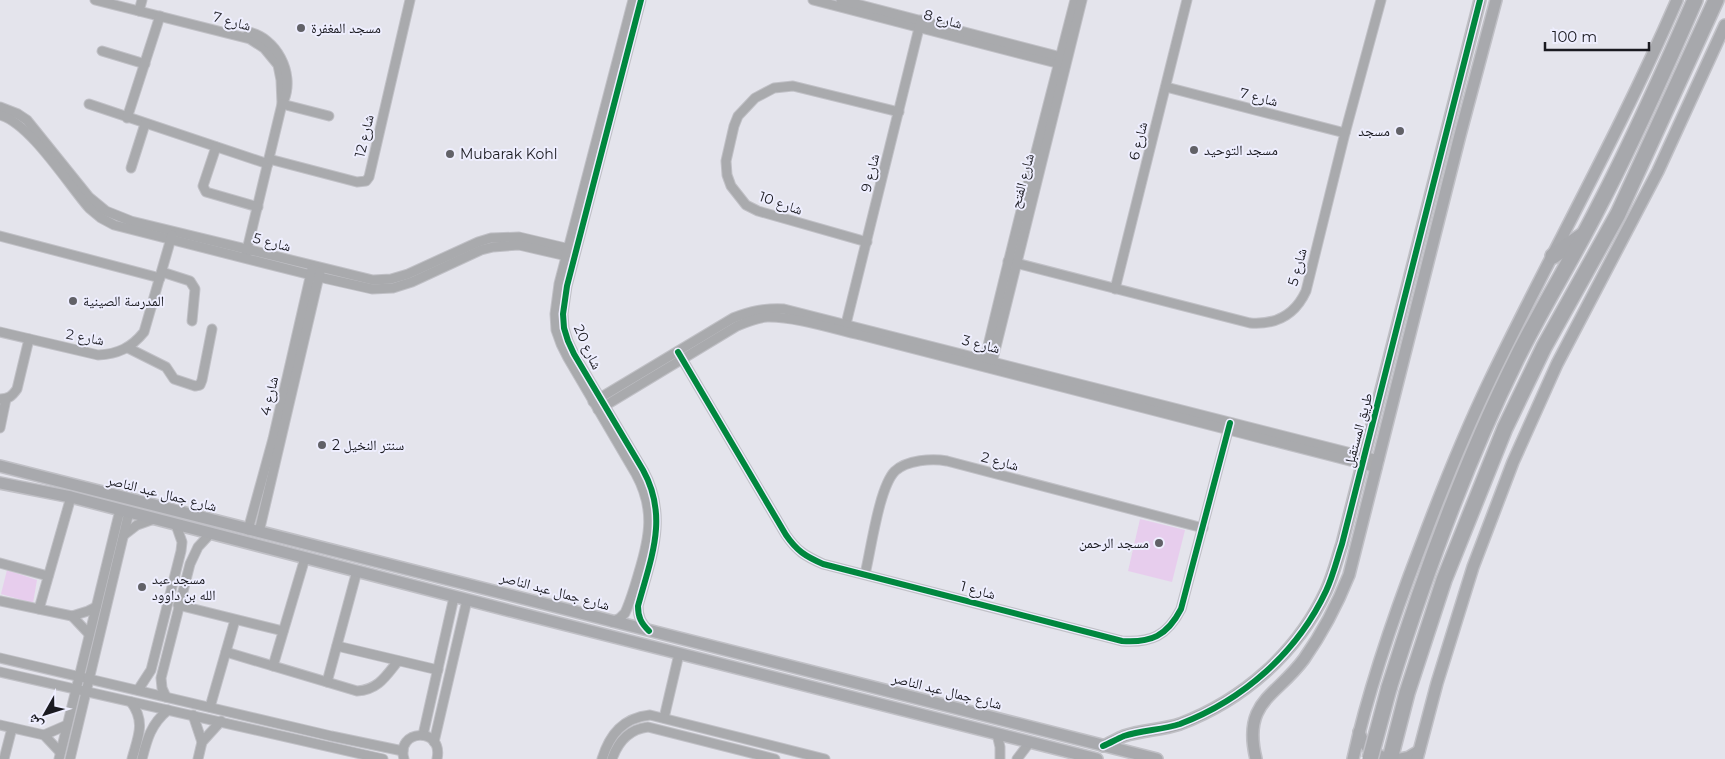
<svg xmlns="http://www.w3.org/2000/svg" width="1725" height="759" font-family="Montserrat,'Noto Naskh Arabic',sans-serif">
  <style>
    .green { fill: #e7cded }
    .lines { fill: none; stroke-linecap: round; stroke-linejoin: round }
    .street-casing { stroke: #c0c0c6; stroke-width: 11 }
    .secondary-casing { stroke: #c0c0c6; stroke-width: 14 }
    .highway-casing { stroke: #c0c0c6; stroke-width: 18 }
    .street { stroke: #a9aaad; stroke-width: 9 }
    .secondary { stroke: #a8a9ad; stroke-width: 11 }
    .highway { stroke: #a7a8ac; stroke-width: 15 }
    .highway-bridge-casing { stroke: #c0c0c6; stroke-width: 18; stroke-linecap: butt }
    .highway-bridge { stroke: #a7a8ac; stroke-width: 15 }
    .cycleway-casing { stroke: #eeeefe; stroke-width: 9 }
    .cycleway { stroke: #00873e; stroke-width: 6 }
    .poi-dot { fill: #616167; stroke: #eeeefe; stroke-width: 2 }
    .labels { text-anchor: middle; stroke-width: 4; stroke-linejoin: round; paint-order: stroke }
    .street-label { font-size: 14px; fill: #1a1a20; stroke: #eeeefe }
    .poi-label { font-size: 14px; fill: #1a1a20; stroke: #eeeefe; text-anchor: start }
  </style>
  <rect width="100%" height="100%" fill="#e4e4ec"/>
  <g class="green">
    <path d="M 1140,519 L 1185,530 L 1172,582 L 1128,571 Z"/>
    <path d="M 7,570 L 37,580 L 33,603 L 1,594 Z"/>
  </g>
  <g class="lines">
    <g class="street-casing">
      <g id="street">
        <path d="M 95,0 L 250,39 L 264,48 L 278,65 L 281,80 L 282,104 L 246,254"/>
        <path d="M 641,0 L 567,286 L 563,314 L 564,328 L 568,341 L 574,354 L 643,470 C 669,517 651,558 638,606 C 638,617 641,623 649,631"/>
        <path d="M 813,0 L 1064,65"/>
        <path d="M 841,0 L 1065,58"/>
        <path d="M 139,11 L 142,0"/>
        <path d="M 248,32 C 276,37 295,73 284,100"/>
        <path d="M 102,51 L 145,64"/>
        <path d="M 1166,87 L 1345,133"/>
        <path d="M 89,104 L 268,164"/>
        <path d="M 282,104 L 329,116"/>
        <path d="M 0,107 L 18,114 L 27,120 L 89,197 L 106,211 L 131,221 L 373,280 L 391,279 L 408,274 L 478,242 L 491,238 L 519,237 L 574,250"/>
        <path d="M 0,115 C 30,123 68,184 89,208 L 101,218 L 114,225 L 319,277 L 372,289 L 393,288 L 412,282 L 481,250 L 493,247 L 519,245 L 571,257"/>
        <path d="M 127,118 L 160,16"/>
        <path d="M 216,147 L 203,186 L 206,192 L 258,207"/>
        <path d="M 269,159 L 357,182 L 366,181 L 369,177 L 410,0"/>
        <path d="M 131,168 L 145,124"/>
        <path d="M 0,236 L 160,278"/>
        <path d="M 867,242 L 758,211 L 746,205 L 731,186 L 727,175 L 726,161 L 734,126 L 738,116 L 755,98 L 774,88 L 793,86 L 899,112"/>
        <path d="M 1008,261 L 1250,323 C 1276,325 1295,315 1306,291 L 1345,133 L 1381,0"/>
        <path d="M 162,272 L 190,281 L 195,289 L 192,321"/>
        <path d="M 1115,289 L 1187,0"/>
        <path d="M 845,328 L 921,20"/>
        <path d="M 0,332 L 98,355 C 118,354 131,348 144,332 L 172,235"/>
        <path d="M 128,348 L 166,367 L 174,379 L 195,386 L 200,385 L 202,380 L 212,329"/>
        <path d="M 678,352 L 786,535 C 797,551 805,556 823,564 L 1122,641 C 1151,643 1167,636 1181,609 L 1230,423"/>
        <path d="M 984,363 C 1012,242 1044,121 1075,0"/>
        <path d="M 991,367 L 1082,0"/>
        <path d="M 0,399 C 9,399 12,396 17,389 L 29,339"/>
        <path d="M 593,402 L 733,318 C 751,311 765,308 784,309 L 1379,460"/>
        <path d="M 598,410 L 737,326 C 747,322 756,318 767,317 C 793,316 834,329 860,335 L 1377,468"/>
        <path d="M 0,428 L 6,399"/>
        <path d="M 248,530 L 273,439 L 312,269"/>
        <path d="M 259,532 L 320,272"/>
        <path d="M 124,535 L 137,525 L 154,519"/>
        <path d="M 0,563 L 48,576"/>
        <path d="M 865,574 C 871,550 879,487 895,471 C 907,460 932,458 947,461 L 1203,528"/>
        <path d="M 0,601 L 72,616 L 88,611 L 96,607"/>
        <path d="M 178,605 L 283,631"/>
        <path d="M 39,609 L 71,497"/>
        <path d="M 72,616 L 89,634"/>
        <path d="M 612,622 L 620,618 L 625,613 C 631,600 635,586 639,572 C 650,536 655,509 636,474 L 568,358 L 561,344 L 556,330 L 555,314 L 559,284 L 633,0"/>
        <path d="M 337,646 L 438,670"/>
        <path d="M 226,652 L 357,691 C 378,690 386,676 398,661"/>
        <path d="M 0,658 L 331,736 L 403,751"/>
        <path d="M 273,666 L 305,558"/>
        <path d="M 0,672 L 383,759"/>
        <path d="M 327,682 L 357,571"/>
        <path d="M 138,690 L 151,670 L 181,551 L 182,542 L 176,525"/>
        <path d="M 166,697 L 162,688 L 161,678 L 190,564 L 198,547 L 211,533"/>
        <path d="M 131,702 C 146,722 138,737 132,759"/>
        <path d="M 210,707 L 235,620"/>
        <path d="M 193,715 L 202,742 L 198,759"/>
        <path d="M 664,718 L 679,654"/>
        <path d="M 0,725 L 44,735 L 60,752"/>
        <path d="M 997,734 L 1000,747 L 1000,759"/>
        <path d="M 44,735 L 67,725"/>
        <path d="M 423,735 L 454,597"/>
        <path d="M 202,742 L 221,721"/>
        <path d="M 434,742 L 467,600"/>
        <path d="M 4,759 L 12,728"/>
        <path d="M 59,759 L 120,510"/>
        <path d="M 70,759 L 129,512"/>
        <path d="M 142,759 C 147,739 151,724 168,710"/>
        <path d="M 404,759 C 395,729 444,726 437,759"/>
        <path d="M 602,759 C 610,734 623,718 650,715 L 825,759"/>
        <path d="M 612,759 C 618,742 629,729 648,727 L 775,759"/>
        <path d="M 1017,759 L 1030,742"/>
      </g>
    </g>
    <g class="secondary-casing">
      <g id="secondary">
        <path d="M 0,466 L 1157,759"/>
        <path d="M 0,483 L 71,497 L 515,612 L 1097,759"/>
        <path d="M 1359,732 C 1364,747 1374,756 1390,759"/>
        <path d="M 1103,746 C 1110,743 1117,739 1124,736 C 1142,730 1162,730 1180,724 C 1243,700 1297,653 1326,591 C 1333,576 1337,559 1342,544 L 1480,0"/>
        <path d="M 1256,759 C 1242,701 1276,697 1304,659 C 1323,632 1337,605 1349,575 L 1460,135 L 1496,0"/>
        <path d="M 1353,759 C 1369,686 1394,615 1421,545 C 1442,489 1464,434 1490,380 C 1551,253 1621,130 1677,0"/>
        <path d="M 1400,759 L 1409,757 L 1419,751"/>
        <path d="M 1417,759 L 1437,683 L 1473,567 L 1513,462 L 1557,364 L 1658,171 L 1725,25"/>
      </g>
    </g>
    <g class="highway-casing">
      <g id="highway">
        <path d="M 1553,256 L 1582,236"/>
        <path d="M 1389,688 C 1424,576 1464,465 1516,360 C 1542,307 1573,258 1599,206 C 1634,139 1665,69 1695,0"/>
        <path d="M 1390,759 L 1407,693 L 1444,580 L 1505,428 L 1544,347 L 1618,214 L 1716,0"/>
      </g>
    </g>
    <use href="#street" class="street"/>
    <use href="#secondary" class="secondary"/>
    <use href="#highway" class="highway"/>
    <g class="highway-bridge-casing">
      <path id="highway-bridge" d="M 1370,759 L 1389,688"/>
    </g>
    <use href="#highway-bridge" class="highway-bridge"/>
    <g class="cycleway-casing">
      <g id="cycleway">
        <path d="M 641,0 L 567,286 L 563,314 L 564,328 L 568,341 L 574,354 L 643,470 C 669,517 651,558 638,606 C 638,617 641,623 649,631"/>
        <path d="M 678,352 L 786,535 C 797,551 805,556 823,564 L 1122,641 C 1151,643 1167,636 1181,609 L 1230,423"/>
        <path d="M 1103,746 C 1110,743 1117,739 1124,736 C 1142,730 1162,730 1180,724 C 1243,700 1297,653 1326,591 C 1333,576 1337,559 1342,544 L 1480,0"/>
      </g>
    </g>
    <use href="#cycleway" class="cycleway"/>
  </g>
  <g class="poi-dot">
    <circle cx="301" cy="28" r="5"/>
    <circle cx="1400" cy="131" r="5"/>
    <circle cx="1194" cy="150" r="5"/>
    <circle cx="450" cy="154" r="5"/>
    <circle cx="73" cy="301" r="5"/>
    <circle cx="322" cy="445" r="5"/>
    <circle cx="1159" cy="543" r="5"/>
    <circle cx="142" cy="587" r="5"/>
  </g>
  <g class="labels">
    <g class="street-label">
      <text transform="translate(943 19) rotate(15)" y="5">شارع 8</text>
      <text transform="translate(232 21) rotate(15)" y="5">شارع 7</text>
      <text transform="translate(1259 97) rotate(14)" y="5">شارع 7</text>
      <text transform="translate(364 136) rotate(-77)" y="5">شارع 12</text>
      <text transform="translate(1138 141) rotate(-76)" y="5">شارع 6</text>
      <text transform="translate(870 173) rotate(-76)" y="5">شارع 9</text>
      <text transform="translate(1022 181) rotate(-75)" y="5">شارع الفتح</text>
      <text transform="translate(781 203) rotate(19)" y="5">شارع 10</text>
      <text transform="translate(272 242) rotate(14)" y="5">شارع 5</text>
      <text transform="translate(1297 267) rotate(-75)" y="5">شارع 5</text>
      <text transform="translate(85 337) rotate(10)" y="5">شارع 2</text>
      <text transform="translate(981 344) rotate(14)" y="5">شارع 3</text>
      <text transform="translate(588 347) rotate(65)" y="5">شارع 20</text>
      <text transform="translate(269 396) rotate(-77)" y="5">شارع 4</text>
      <text transform="translate(1358 430) rotate(-75)" y="5">طريق المستقبل</text>
      <text transform="translate(1000 461) rotate(15)" y="5">شارع 2</text>
      <text transform="translate(162 493) rotate(14)" y="5">شارع جمال عبد الناصر</text>
      <text transform="translate(978 590) rotate(15)" y="5">شارع 1</text>
      <text transform="translate(555 591) rotate(15)" y="5">شارع جمال عبد الناصر</text>
      <text transform="translate(947 691) rotate(14)" y="5">شارع جمال عبد الناصر</text>
    </g>
    <g class="poi-label">
      <text x="311" y="33">مسجد المغفرة</text>
      <text x="1390" y="136" text-anchor="end">مسجد</text>
      <text x="1204" y="155">مسجد التوحيد</text>
      <text x="460" y="159">Mubarak Kohl</text>
      <text x="83" y="306">المدرسة الصينية</text>
      <text x="332" y="450">سنتر النخيل 2</text>
      <text x="1149" y="548" text-anchor="end">مسجد الرحمن</text>
      <text x="152" y="584">مسجد عبد<tspan x="152" dy="16">الله بن داوود</tspan></text>
    </g>
  </g>
  <g transform="translate(45 714) rotate(231)" stroke="#eeeefe" stroke-width="4" paint-order="stroke">
  <path d="M0-4L9 19L0 12L-9 19Z" fill="#1a1a20"/>
  <text y="-8" font-size="14" font-weight="bold" text-anchor="middle" fill="#1a1a20">ش</text>
  </g>
  <path d="M1545 42v8h104v-8" fill="none" stroke="#1a1a20" stroke-width="2.5"/>
  <text x="1552" y="42" font-size="15" fill="#1a1a20" stroke="#eeeefe" stroke-width="4" paint-order="stroke">100 m</text>
</svg>
